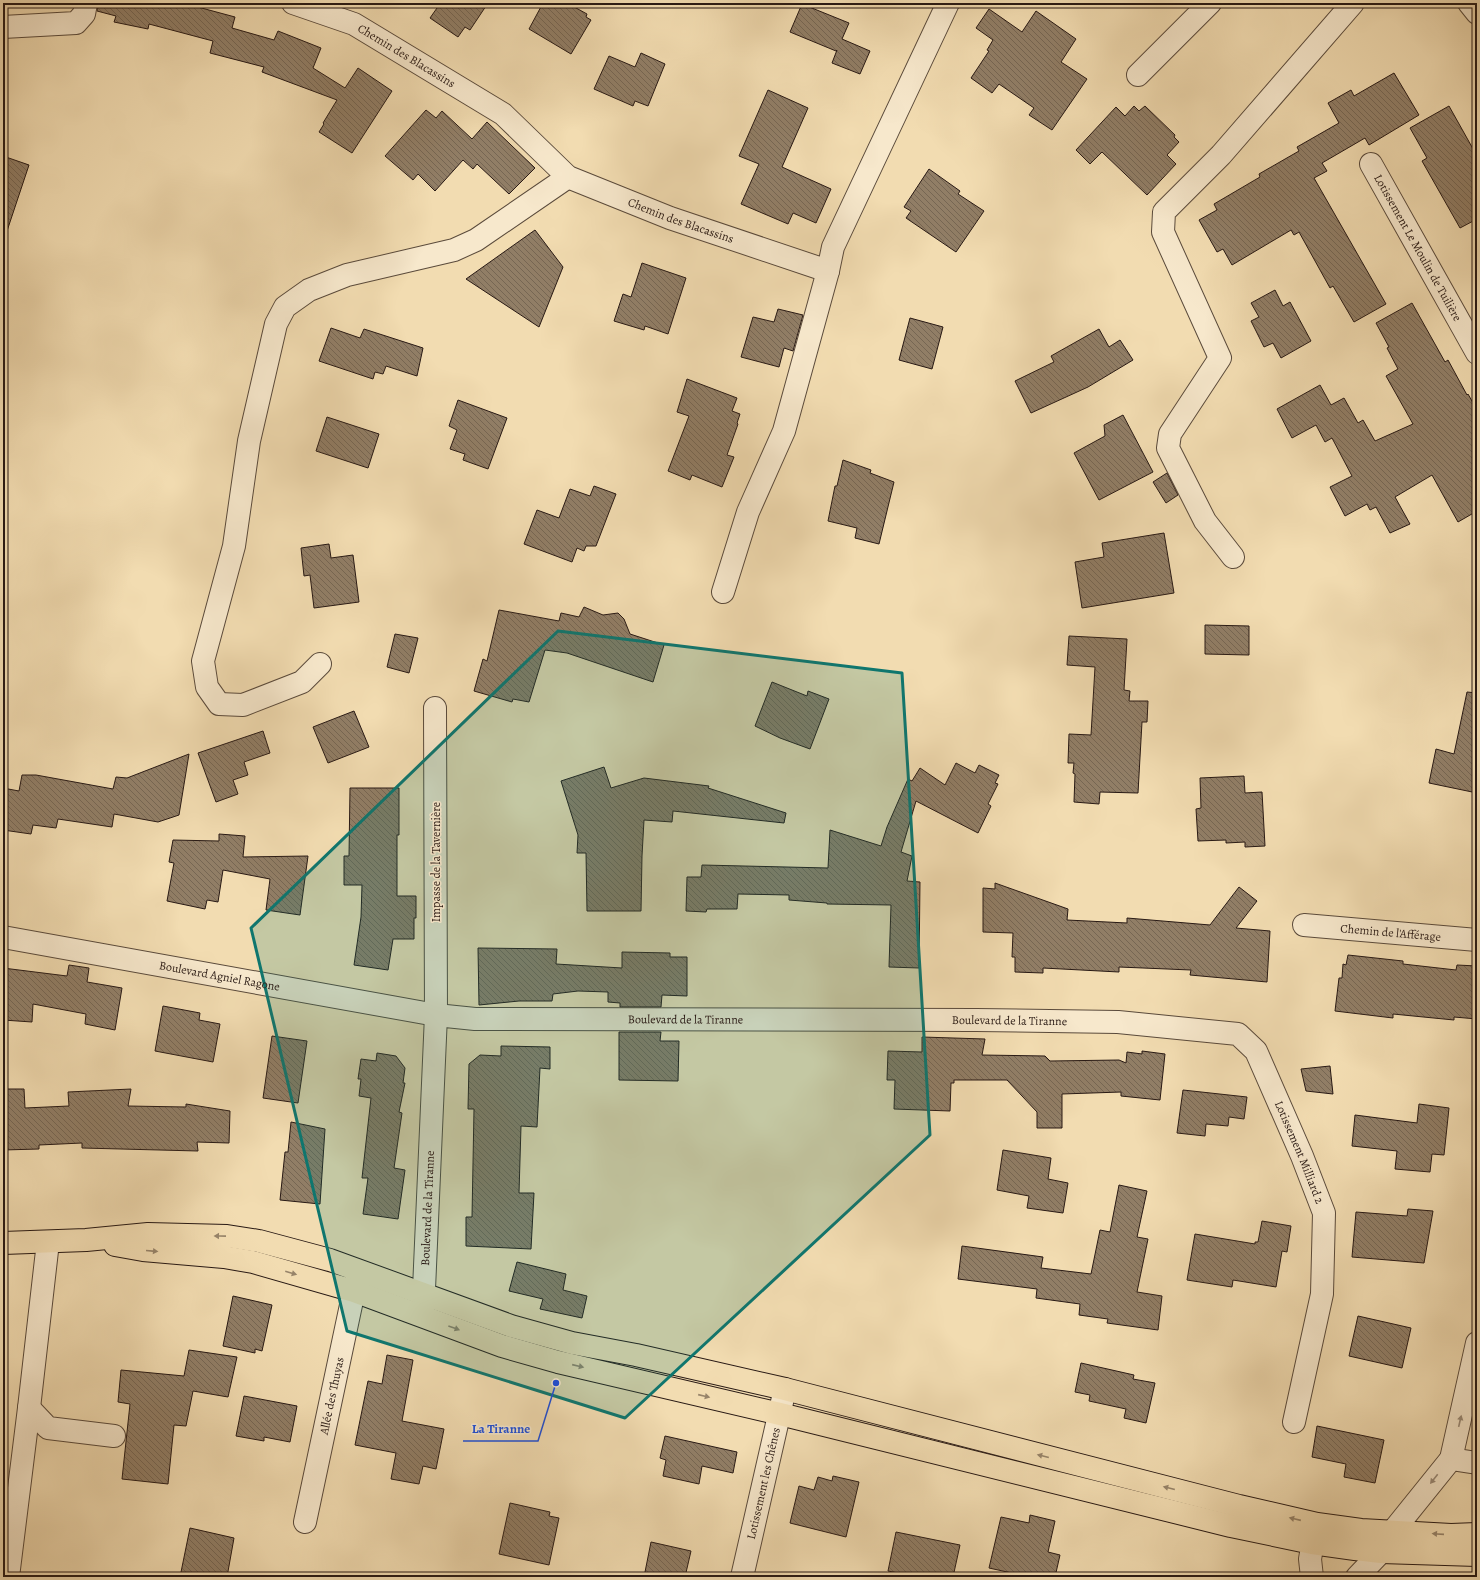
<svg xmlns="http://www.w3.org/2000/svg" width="1480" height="1580" font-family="Alegreya,serif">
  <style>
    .building { fill: url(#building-back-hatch); stroke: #281914 }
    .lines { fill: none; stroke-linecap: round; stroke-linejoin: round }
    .minor-casing { stroke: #5a4a3b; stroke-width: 24 }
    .major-casing { stroke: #281914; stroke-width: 24 }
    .minor { stroke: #f7e8cc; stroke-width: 22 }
    .major { stroke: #f2dcb1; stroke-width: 22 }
    .oneway { fill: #97846a }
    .oneway2 { fill: #9a8b79 }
    .marked { fill: #0f766e; fill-opacity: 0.2; stroke: #0f766e; stroke-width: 3; stroke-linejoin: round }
    .labels { text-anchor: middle; stroke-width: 3; stroke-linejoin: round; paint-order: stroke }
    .street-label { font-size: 12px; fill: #281914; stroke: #f7e8cc }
    .leader { fill: none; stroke: #1d4ed8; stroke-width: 1.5 }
    .callout-dot { fill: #1d4ed8; stroke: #f7e8cc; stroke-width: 1.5 }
    .callout-label { font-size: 13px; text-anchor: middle; font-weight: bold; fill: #1d4ed8; stroke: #f7e8cc; stroke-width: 3; stroke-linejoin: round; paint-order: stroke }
  </style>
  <defs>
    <pattern id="building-back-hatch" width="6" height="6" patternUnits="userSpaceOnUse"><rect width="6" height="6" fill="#917e66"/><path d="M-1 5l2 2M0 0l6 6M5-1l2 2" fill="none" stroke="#766653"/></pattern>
  </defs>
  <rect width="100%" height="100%" fill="#f2dcb1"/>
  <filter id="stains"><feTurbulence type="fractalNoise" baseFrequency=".005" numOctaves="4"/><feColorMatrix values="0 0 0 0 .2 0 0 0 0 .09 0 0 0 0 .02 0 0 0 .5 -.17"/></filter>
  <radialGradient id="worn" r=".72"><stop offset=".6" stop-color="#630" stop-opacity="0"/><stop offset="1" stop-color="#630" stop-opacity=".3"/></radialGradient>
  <g class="building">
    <path d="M 98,3 L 183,3 L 235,17 L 232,28 L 274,40 L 278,31 L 321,48 L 313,68 L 345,88 L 358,68 L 392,91 L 352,153 L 319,132 L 324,124 L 323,123 L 337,100 L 262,72 L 264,67 L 210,53 L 213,41 L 149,24 L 148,29 L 114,22 L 116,16 L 97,11 Z"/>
    <path d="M 430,3 L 488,3 L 470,30 L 465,27 L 458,37 L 430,18 L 437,8 Z"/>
    <path d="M 543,3 L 567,3 L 587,14 L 586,17 L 591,20 L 571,54 L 529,29 Z"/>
    <path d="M 802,4 L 849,23 L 842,39 L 870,51 L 860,74 L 832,63 L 837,50 L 836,51 L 790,32 Z"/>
    <path d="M 989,9 L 1022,32 L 1036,11 L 1076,39 L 1061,62 L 1087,79 L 1052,130 L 1029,115 L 1034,108 L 999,84 L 992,93 L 971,78 L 989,51 L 987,50 L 993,40 L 976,28 Z"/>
    <path d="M 641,53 L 665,64 L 648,106 L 635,101 L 633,106 L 594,89 L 609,56 L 635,67 Z"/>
    <path d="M 1394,73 L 1419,115 L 1369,145 L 1365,138 L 1322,163 L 1327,171 L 1314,178 L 1386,304 L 1354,322 L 1333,286 L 1330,288 L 1299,232 L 1294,235 L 1291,230 L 1232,265 L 1223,249 L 1217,252 L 1199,220 L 1217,210 L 1214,204 L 1260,177 L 1259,174 L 1299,151 L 1297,147 L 1339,123 L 1328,103 L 1351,90 L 1354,96 Z"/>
    <path d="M 768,90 L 808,108 L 782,167 L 831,189 L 816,223 L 793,213 L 788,224 L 741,204 L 759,164 L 739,156 Z"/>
    <path d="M 1134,106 L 1139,111 L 1145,106 L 1175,135 L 1174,137 L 1179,142 L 1167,155 L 1176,164 L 1147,195 L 1102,152 L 1090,164 L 1076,150 L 1116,107 L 1125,116 Z"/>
    <path d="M 1449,106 L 1477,156 L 1477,219 L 1460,228 L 1422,161 L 1427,158 L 1410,128 Z"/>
    <path d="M 426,110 L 436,118 L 442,111 L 472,139 L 487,122 L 535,168 L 509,194 L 477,164 L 473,169 L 463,160 L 435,191 L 418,174 L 413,180 L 385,156 Z"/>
    <path d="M 3,156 L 29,165 L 7,231 L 3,230 Z"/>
    <path d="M 929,169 L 960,191 L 958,194 L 984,211 L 956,252 L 906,218 L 911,211 L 904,207 Z"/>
    <path d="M 535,230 L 563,267 L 539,327 L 466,279 Z"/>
    <path d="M 642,263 L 686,278 L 668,334 L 645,326 L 644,330 L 614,321 L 623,294 L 631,297 Z"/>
    <path d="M 1275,290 L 1283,306 L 1290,302 L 1311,341 L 1281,358 L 1273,343 L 1264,347 L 1251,321 L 1259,317 L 1251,303 Z"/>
    <path d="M 1412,303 L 1445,362 L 1448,360 L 1467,395 L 1468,394 L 1477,410 L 1477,511 L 1458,522 L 1432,475 L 1395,497 L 1410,524 L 1390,533 L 1376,507 L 1370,510 L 1367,504 L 1345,516 L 1330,487 L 1352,476 L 1332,438 L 1325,442 L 1316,425 L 1292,438 L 1277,409 L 1320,385 L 1331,405 L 1344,398 L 1358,423 L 1363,420 L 1375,441 L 1413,424 L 1386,376 L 1398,369 L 1387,348 L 1389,347 L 1376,323 Z"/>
    <path d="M 778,309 L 803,315 L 793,351 L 784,348 L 779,367 L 741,357 L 753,317 L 774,322 Z"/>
    <path d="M 910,318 L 943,327 L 932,369 L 899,360 Z"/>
    <path d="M 331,328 L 360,338 L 364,329 L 423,348 L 417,376 L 386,366 L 383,374 L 375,372 L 373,379 L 319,361 Z"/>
    <path d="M 1099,329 L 1109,347 L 1120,340 L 1133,360 L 1088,387 L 1031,413 L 1015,381 L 1054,362 L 1051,356 Z"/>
    <path d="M 687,379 L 737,398 L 732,411 L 740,414 L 737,423 L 738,424 L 727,455 L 734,457 L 722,487 L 692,475 L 690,480 L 668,471 L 689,416 L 677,412 Z"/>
    <path d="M 458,400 L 507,418 L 488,469 L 463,460 L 465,454 L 450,449 L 457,430 L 449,426 Z"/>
    <path d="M 1123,415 L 1153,472 L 1099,500 L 1074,453 L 1105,436 L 1104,425 Z"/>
    <path d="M 327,417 L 379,434 L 368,468 L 316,451 Z"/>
    <path d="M 843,460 L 871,470 L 870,473 L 894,482 L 879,544 L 855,538 L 857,528 L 828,521 L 835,486 L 837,486 Z"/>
    <path d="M 1167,473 L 1178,495 L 1166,503 L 1153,482 Z"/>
    <path d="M 594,486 L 616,494 L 596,546 L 586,546 L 584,551 L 577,548 L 572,562 L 524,544 L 537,510 L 559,518 L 570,489 L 590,496 Z"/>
    <path d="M 1164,533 L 1174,593 L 1082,608 L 1075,562 L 1104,557 L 1102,543 Z"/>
    <path d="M 329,544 L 331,558 L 353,555 L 359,602 L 314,608 L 310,575 L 304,576 L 301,548 Z"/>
    <path d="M 584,607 L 603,615 L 618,613 L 624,619 L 630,634 L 664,645 L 653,682 L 567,653 L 545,650 L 529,702 L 513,699 L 512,702 L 474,691 L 483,659 L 487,661 L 499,610 L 559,621 L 561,613 L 579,617 Z"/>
    <path d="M 1205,625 L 1249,626 L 1249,655 L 1205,654 Z"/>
    <path d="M 395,634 L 418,638 L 409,673 L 387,667 Z"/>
    <path d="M 1069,636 L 1127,639 L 1124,690 L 1130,691 L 1129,701 L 1148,701 L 1147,722 L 1142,722 L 1138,793 L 1100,792 L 1099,804 L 1074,802 L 1075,774 L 1073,773 L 1074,763 L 1068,763 L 1069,734 L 1091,735 L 1095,667 L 1067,665 Z"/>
    <path d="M 772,682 L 807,696 L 808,691 L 829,699 L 810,749 L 780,738 L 755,726 Z"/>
    <path d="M 1467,692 L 1477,693 L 1477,793 L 1429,783 L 1436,749 L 1454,754 Z"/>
    <path d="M 354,711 L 369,747 L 328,763 L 313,727 Z"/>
    <path d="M 263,731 L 270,753 L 244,762 L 248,775 L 233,780 L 238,794 L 216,802 L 198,753 Z"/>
    <path d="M 189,754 L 179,815 L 158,822 L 114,814 L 112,827 L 58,819 L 56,828 L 33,825 L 31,834 L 3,830 L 3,788 L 19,791 L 22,775 L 36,775 L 113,789 L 116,777 L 127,778 Z"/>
    <path d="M 956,763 L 975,773 L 979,765 L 999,775 L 995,783 L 998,784 L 988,804 L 991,806 L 978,833 L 916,801 L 901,852 L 912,856 L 907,881 L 920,882 L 919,968 L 889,967 L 891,905 L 827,904 L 827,903 L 789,900 L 789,895 L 738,894 L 737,909 L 707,909 L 706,912 L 686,911 L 687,877 L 701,877 L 702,865 L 828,868 L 830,830 L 881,846 L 887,827 L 908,779 L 912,781 L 920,768 L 945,785 Z"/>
    <path d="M 604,767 L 611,788 L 644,778 L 709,786 L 708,788 L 786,813 L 784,823 L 673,811 L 672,822 L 644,820 L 642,856 L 641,911 L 587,911 L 586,853 L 577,853 L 578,835 L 561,781 Z"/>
    <path d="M 1244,776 L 1245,793 L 1262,792 L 1265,846 L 1245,847 L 1245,842 L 1226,843 L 1226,840 L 1198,841 L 1196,809 L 1201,808 L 1200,778 Z"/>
    <path d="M 350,788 L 399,788 L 399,835 L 397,835 L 397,896 L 416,896 L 416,918 L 414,918 L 414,939 L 393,939 L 388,970 L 354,965 L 361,917 L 362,885 L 344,885 L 344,856 L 349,856 Z"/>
    <path d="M 219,834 L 245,836 L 243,857 L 308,856 L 300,915 L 266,910 L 270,879 L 223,870 L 218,902 L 207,900 L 205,909 L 167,901 L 174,863 L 169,862 L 173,840 L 219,841 Z"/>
    <path d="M 995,883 L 1068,909 L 1067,920 L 1127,923 L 1127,918 L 1210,925 L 1239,887 L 1257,901 L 1236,928 L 1270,931 L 1267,982 L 1190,975 L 1191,970 L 1119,967 L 1119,972 L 1043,968 L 1043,973 L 1015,972 L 1015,957 L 1012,957 L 1013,933 L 983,932 L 983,888 L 995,889 Z"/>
    <path d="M 478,948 L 557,949 L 556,964 L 622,968 L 622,952 L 670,953 L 670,957 L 687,957 L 687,996 L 662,995 L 661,1007 L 620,1007 L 620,1003 L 608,1002 L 608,992 L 578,991 L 553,994 L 552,1001 L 519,1001 L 479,1005 Z"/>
    <path d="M 1348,955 L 1403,961 L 1403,964 L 1456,970 L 1457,965 L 1477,966 L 1477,1019 L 1454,1017 L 1454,1020 L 1393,1014 L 1393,1018 L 1335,1011 L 1339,978 L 1342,978 L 1343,964 L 1346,965 Z"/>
    <path d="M 69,965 L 89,968 L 87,982 L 122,988 L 115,1030 L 85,1024 L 86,1014 L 33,1004 L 32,1022 L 3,1020 L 3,968 L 67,976 Z"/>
    <path d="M 163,1006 L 200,1013 L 199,1020 L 220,1024 L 213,1062 L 155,1051 Z"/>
    <path d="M 619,1032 L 661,1032 L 660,1041 L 679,1041 L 678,1081 L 619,1080 Z"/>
    <path d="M 272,1036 L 307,1041 L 298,1103 L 263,1098 Z"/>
    <path d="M 922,1037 L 985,1039 L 982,1055 L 1045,1056 L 1050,1061 L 1119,1060 L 1126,1063 L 1127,1052 L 1142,1054 L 1142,1051 L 1165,1054 L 1160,1100 L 1121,1096 L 1121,1092 L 1062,1094 L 1062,1128 L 1037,1128 L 1037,1112 L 1007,1080 L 954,1080 L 954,1083 L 951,1083 L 950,1111 L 894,1109 L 895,1080 L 887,1080 L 888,1051 L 922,1052 Z"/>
    <path d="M 501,1046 L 550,1047 L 550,1069 L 540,1068 L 537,1127 L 521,1126 L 519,1193 L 534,1193 L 531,1249 L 466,1246 L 466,1217 L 472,1217 L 474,1109 L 468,1109 L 469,1064 L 480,1055 L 501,1056 Z"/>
    <path d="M 377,1053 L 396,1056 L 405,1068 L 403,1083 L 405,1083 L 399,1112 L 402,1113 L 394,1168 L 405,1170 L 398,1219 L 363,1214 L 368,1178 L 362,1178 L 371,1098 L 359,1096 L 361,1079 L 358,1079 L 361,1059 L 376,1061 Z"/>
    <path d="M 1330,1066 L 1333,1094 L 1306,1091 L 1301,1069 Z"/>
    <path d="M 3,1089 L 24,1089 L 25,1108 L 69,1106 L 68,1092 L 131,1089 L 128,1106 L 186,1107 L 186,1104 L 230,1111 L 229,1143 L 197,1142 L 198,1151 L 82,1148 L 82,1143 L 39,1145 L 39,1149 L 3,1150 Z"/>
    <path d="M 1183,1090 L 1247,1097 L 1244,1119 L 1229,1117 L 1228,1126 L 1206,1124 L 1205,1136 L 1177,1133 Z"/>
    <path d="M 1419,1104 L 1449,1108 L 1444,1155 L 1432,1154 L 1430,1172 L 1395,1169 L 1397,1151 L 1352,1146 L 1355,1115 L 1417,1123 Z"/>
    <path d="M 291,1122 L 325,1129 L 320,1204 L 280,1200 L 285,1152 L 288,1152 Z"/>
    <path d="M 1003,1150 L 1051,1158 L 1048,1179 L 1068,1183 L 1063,1213 L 1027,1208 L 1029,1196 L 997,1190 Z"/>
    <path d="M 1119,1185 L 1147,1191 L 1137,1237 L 1148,1239 L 1137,1292 L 1162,1296 L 1158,1330 L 1107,1323 L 1108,1319 L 1079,1315 L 1080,1304 L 1036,1298 L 1037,1289 L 958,1279 L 962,1246 L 1043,1257 L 1041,1268 L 1091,1274 L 1100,1230 L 1110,1232 Z"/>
    <path d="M 1408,1209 L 1433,1211 L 1424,1263 L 1352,1257 L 1356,1212 L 1407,1216 Z"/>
    <path d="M 1262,1221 L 1291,1226 L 1287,1252 L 1282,1251 L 1276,1287 L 1233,1280 L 1232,1287 L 1187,1280 L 1195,1234 L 1255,1244 L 1255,1242 L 1258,1242 Z"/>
    <path d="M 517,1262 L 566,1274 L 563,1290 L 587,1296 L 582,1318 L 540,1309 L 543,1299 L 509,1291 Z"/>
    <path d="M 233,1296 L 272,1305 L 262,1351 L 255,1349 L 255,1353 L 223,1346 Z"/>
    <path d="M 1358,1316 L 1411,1328 L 1402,1368 L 1349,1356 Z"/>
    <path d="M 189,1350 L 237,1357 L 228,1397 L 193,1391 L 186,1426 L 174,1425 L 168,1484 L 122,1479 L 130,1404 L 118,1402 L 121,1370 L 184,1376 Z"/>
    <path d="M 387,1355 L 413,1360 L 402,1421 L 444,1429 L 436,1469 L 423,1466 L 419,1484 L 391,1479 L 396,1453 L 355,1445 L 368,1381 L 382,1384 Z"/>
    <path d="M 1081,1363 L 1134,1375 L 1133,1379 L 1155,1383 L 1146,1423 L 1124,1418 L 1126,1409 L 1089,1401 L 1090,1395 L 1075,1392 Z"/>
    <path d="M 244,1396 L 297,1406 L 290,1442 L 264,1437 L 264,1441 L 236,1436 Z"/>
    <path d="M 1317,1426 L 1384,1440 L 1375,1483 L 1344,1477 L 1346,1464 L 1312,1457 Z"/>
    <path d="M 665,1436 L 737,1452 L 733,1473 L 702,1466 L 699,1484 L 663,1476 L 666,1460 L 660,1458 Z"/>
    <path d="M 833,1476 L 859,1482 L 846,1537 L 790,1523 L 799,1486 L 814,1490 L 818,1477 L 832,1481 Z"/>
    <path d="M 510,1503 L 550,1512 L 549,1516 L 559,1518 L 549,1565 L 499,1554 Z"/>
    <path d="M 1030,1515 L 1055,1521 L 1048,1552 L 1060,1555 L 1055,1577 L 1030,1577 L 989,1568 L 1001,1517 L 1029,1523 Z"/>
    <path d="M 190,1528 L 234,1538 L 227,1577 L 180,1577 Z"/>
    <path d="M 896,1532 L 960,1545 L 953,1577 L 919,1577 L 888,1571 Z"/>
    <path d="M 651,1542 L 691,1551 L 685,1577 L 644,1577 Z"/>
  </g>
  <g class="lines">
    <g class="minor-casing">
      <g id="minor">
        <path id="s1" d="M 293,3 L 354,24 L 503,114 L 568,177 L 670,218 L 828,271 L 833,247 L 948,3"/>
        <path d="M 1469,3 L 1477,13"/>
        <path d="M 3,27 L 76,23 L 84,14 L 86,3"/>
        <path d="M 1138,75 L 1210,3"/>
        <path id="s2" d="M 1371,164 L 1477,353"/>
        <path d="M 1233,557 L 1205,521 L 1168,448 L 1170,434 L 1220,358 L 1163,232 L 1164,212 L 1221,155 L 1353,3"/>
        <path d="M 723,592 L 748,512 L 784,431 L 828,271"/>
        <path d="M 320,664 L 302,682 L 243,705 L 219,704 L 207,687 L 203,661 L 234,546 L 249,441 L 276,324 L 285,307 L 309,290 L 347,275 L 454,250 L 476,240 L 568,177"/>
        <path id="s3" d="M 1304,925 L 1477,940"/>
        <path id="s4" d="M 3,937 L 436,1015 L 435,708"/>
        <path id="s5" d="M 423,1312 L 436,1015 L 475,1019 L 976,1020 L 1118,1022 L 1238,1034 L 1256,1051 L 1302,1156 L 1324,1213 L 1322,1294 L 1294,1422"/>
        <path d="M 29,1408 L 48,1428 L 114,1436"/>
        <path d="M 1451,1459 L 1477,1343"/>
        <path id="s6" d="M 305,1522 L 358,1272"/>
        <path d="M 1393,1531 L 1451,1459 L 1477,1463"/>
        <path d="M 8,1577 L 29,1408 L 48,1242"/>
        <path id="s7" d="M 742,1577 L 785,1389"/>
        <path d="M 1312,1577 L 1310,1559 L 1316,1525"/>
        <path d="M 1357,1577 L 1381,1552"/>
      </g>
    </g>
    <g class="major-casing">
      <g id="major">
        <path d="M 3,1243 L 86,1240 L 148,1234 L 227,1236 L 259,1241 L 330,1260 L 511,1326 L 572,1343 L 636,1355 L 785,1389 L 1239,1506 L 1317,1524 L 1361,1530 L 1451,1535 L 1477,1534"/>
        <path d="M 115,1245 L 143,1250 L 224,1257 L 253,1262 L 354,1291 L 502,1346 L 558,1362 L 780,1414 L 1231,1526 L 1312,1543 L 1355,1549 L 1381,1552 L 1477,1555"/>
      </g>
    </g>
    <use href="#minor" class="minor"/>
    <use href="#major" class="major"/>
  </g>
  <defs><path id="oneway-solid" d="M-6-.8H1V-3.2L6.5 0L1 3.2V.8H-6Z"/></defs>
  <g class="oneway">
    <use href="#oneway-solid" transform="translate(220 1236) rotate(-179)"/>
    <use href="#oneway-solid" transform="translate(152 1251) rotate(5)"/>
    <use href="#oneway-solid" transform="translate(291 1273) rotate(16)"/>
    <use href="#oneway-solid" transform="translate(454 1328) rotate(20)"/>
    <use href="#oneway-solid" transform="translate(578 1366) rotate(13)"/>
    <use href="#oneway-solid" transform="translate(704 1396) rotate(13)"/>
    <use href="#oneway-solid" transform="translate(1043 1456) rotate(-166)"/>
    <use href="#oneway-solid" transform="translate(1169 1488) rotate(-166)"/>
    <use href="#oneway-solid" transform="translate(1295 1519) rotate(-167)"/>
    <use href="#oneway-solid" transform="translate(1438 1534) rotate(-176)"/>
  </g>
  <g class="oneway2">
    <use href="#oneway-solid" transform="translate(1460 1421) rotate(-77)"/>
    <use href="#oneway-solid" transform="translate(1434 1479) rotate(128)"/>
  </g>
  <path class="marked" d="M 558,631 L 902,673 L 930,1135 L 625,1418 L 347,1331 L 251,928 Z"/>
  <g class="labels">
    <g class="street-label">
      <text dy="4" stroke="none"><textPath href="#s1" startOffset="126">Chemin des Blacassins</textPath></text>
      <text dy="4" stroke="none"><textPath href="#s1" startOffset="450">Chemin des Blacassins</textPath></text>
      <text dy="4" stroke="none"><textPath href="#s2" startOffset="96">Lotissement Le Moulin de Tuilière</textPath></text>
      <text transform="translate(436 862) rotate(-90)" y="4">Impasse de la Tavernière</text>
      <text dy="4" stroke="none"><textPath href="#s3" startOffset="87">Chemin de l'Afférage</textPath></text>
      <text dy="4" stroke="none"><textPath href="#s4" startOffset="220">Boulevard Agniel Ragone</textPath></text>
      <text dy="4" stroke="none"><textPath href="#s5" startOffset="547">Boulevard de la Tiranne</textPath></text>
      <text dy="4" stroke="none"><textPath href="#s5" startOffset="871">Boulevard de la Tiranne</textPath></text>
      <text dy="4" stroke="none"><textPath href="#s5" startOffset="1235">Lotissement Milliard 2</textPath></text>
      <text dy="4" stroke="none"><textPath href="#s5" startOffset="104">Boulevard de la Tiranne</textPath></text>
      <text dy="4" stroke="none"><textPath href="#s6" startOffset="129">Allée des Thuyas</textPath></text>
      <text dy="4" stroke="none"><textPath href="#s7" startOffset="96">Lotissement les Chênes</textPath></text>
    </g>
  </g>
  <path class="leader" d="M556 1383L538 1441H463"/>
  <circle class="callout-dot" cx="556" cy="1383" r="4"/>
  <g class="callout-label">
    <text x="501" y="1433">La Tiranne</text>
  </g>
  <rect width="1480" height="1580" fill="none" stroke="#f2dcb1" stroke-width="16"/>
  <rect x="4" y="4" width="1472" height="1572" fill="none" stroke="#281914" stroke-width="2"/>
  <rect x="8" y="8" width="1464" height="1564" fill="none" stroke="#281914"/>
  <rect width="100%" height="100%" filter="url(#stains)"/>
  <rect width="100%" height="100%" fill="url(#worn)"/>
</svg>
